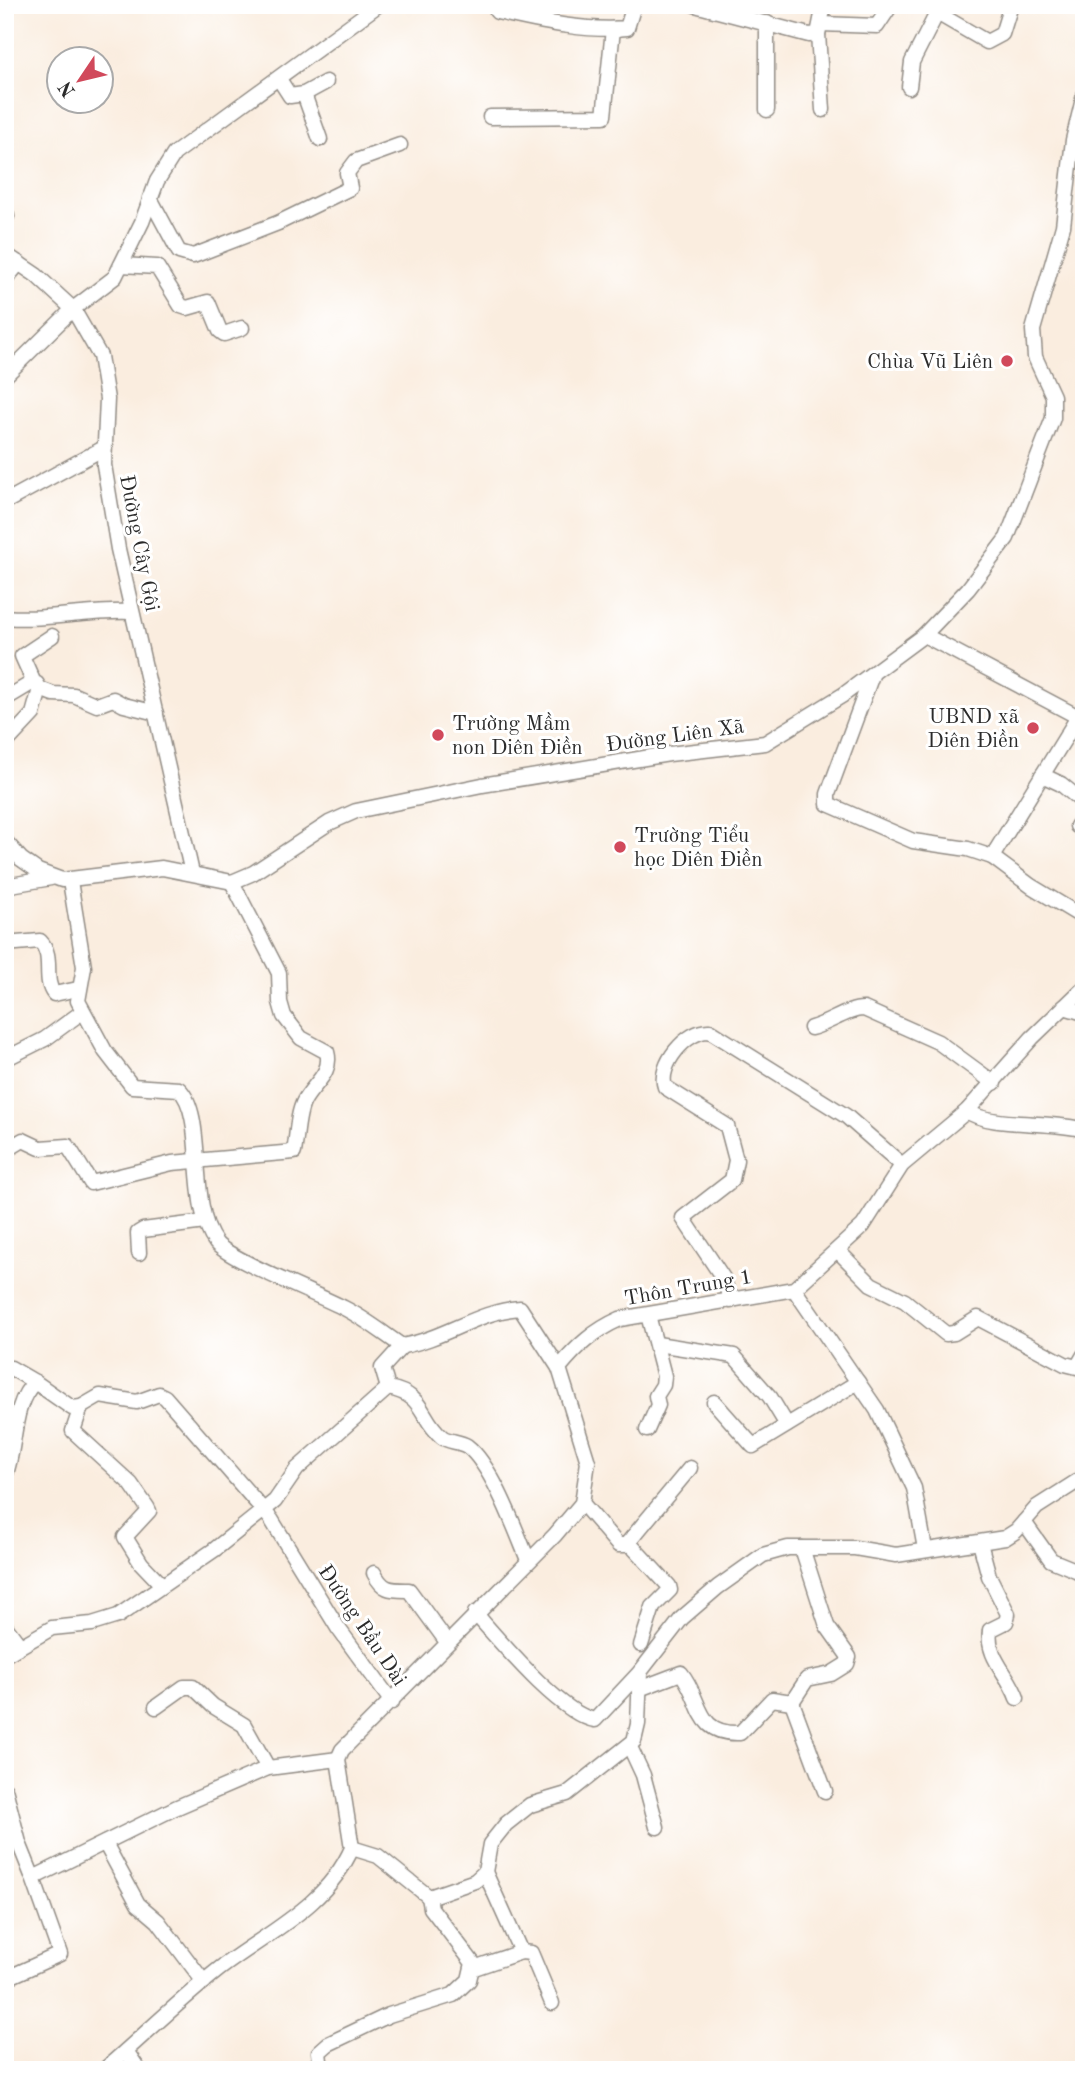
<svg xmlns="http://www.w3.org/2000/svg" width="1089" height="2075" font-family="'Old Standard TT',serif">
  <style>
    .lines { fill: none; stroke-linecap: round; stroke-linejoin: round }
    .minor-casing { stroke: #928c85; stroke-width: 17 }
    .minor { stroke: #fff; stroke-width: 14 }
    .poi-dot { fill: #d1495b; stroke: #fff; stroke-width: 2.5 }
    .labels { text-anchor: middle; stroke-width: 6; stroke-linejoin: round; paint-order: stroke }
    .poi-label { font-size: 21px; fill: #2b2b2b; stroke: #fff; text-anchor: end }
    .street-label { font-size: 21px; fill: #2b2b2b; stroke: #fff }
  </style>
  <rect width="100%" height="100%" fill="#fff"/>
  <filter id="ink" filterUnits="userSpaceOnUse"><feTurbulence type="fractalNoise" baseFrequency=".0143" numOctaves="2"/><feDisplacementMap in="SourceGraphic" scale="14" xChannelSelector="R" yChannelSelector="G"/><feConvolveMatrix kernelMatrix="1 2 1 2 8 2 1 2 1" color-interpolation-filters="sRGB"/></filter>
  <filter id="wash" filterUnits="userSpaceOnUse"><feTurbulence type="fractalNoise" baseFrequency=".00686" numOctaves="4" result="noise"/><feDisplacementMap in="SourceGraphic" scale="28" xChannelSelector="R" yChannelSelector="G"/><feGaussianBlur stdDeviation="1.57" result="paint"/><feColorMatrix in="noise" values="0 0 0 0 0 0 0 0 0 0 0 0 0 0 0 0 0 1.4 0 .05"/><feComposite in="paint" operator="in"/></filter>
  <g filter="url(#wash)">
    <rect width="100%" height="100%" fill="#faeddf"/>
  </g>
  <g filter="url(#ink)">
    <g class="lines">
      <g class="minor-casing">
        <g id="minor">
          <path d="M 695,5 L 809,35 L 818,34 L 824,5"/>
          <path d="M 497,12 C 539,21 584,32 627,28 L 634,5"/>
          <path d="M 821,24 L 877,26 L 891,5"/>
          <path d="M 818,34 L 823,110"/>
          <path d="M 279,79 L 290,96 L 304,94 L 326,82"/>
          <path d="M 909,87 L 912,62 L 937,13 L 987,42 L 1002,34 L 1011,5"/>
          <path d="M 304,94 L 320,139"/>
          <path d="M 767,110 L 767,23"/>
          <path d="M 490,117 L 604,116 L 613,29"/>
          <path d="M 150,198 L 179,252 L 193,256 L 278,223 L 350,188 L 347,173 L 356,161 L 400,145"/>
          <path d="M 5,210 L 7,216"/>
          <path d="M 5,254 L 36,275 L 73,309 L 100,356 L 107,399 L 104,465 L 118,549 L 192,873"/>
          <path d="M 121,265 L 157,267 L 181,306 L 187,308 L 208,302 L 220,331 L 224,334 L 242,328"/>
          <path d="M 5,280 L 19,263"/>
          <path d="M 5,376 L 73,309 L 115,277 L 142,222 L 157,181 L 174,154 L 378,5"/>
          <path d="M 5,502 L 104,448"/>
          <path d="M 5,617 C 48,621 88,610 131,612"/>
          <path d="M 924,635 L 968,589 L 1007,538 L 1053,418 L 1053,396 L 1035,357 L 1033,330 L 1063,226 L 1073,140 L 1084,95"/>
          <path d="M 872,675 L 828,794 L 828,804 L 913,841 L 968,849 L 992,857 L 1031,886 L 1084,918"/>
          <path d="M 34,683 L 22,656 L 52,636"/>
          <path d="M 40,689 L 53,694 L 74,695 L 97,705 L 113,699 L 124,705 L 156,713"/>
          <path d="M 5,699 L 30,684 L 37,684 L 40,689 L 33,714 L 5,744"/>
          <path d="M 1042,775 L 1061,784 L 1084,803"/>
          <path d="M 1077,826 L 1084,818"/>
          <path d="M 5,841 L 21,859 L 38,871 L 62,880 L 162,868 L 232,882 L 253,873 L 329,823 L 356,811 L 482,785 L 669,754 L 765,743 L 843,695 L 924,635 L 1084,720"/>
          <path d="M 992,857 L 1078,717"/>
          <path d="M 70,881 L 84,967 L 78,1001 L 105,1051 L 132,1086 L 179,1089 C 207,1116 187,1205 216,1243 C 228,1259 319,1295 344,1308 C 364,1318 383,1333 402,1346 C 444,1339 478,1311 520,1308 L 559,1368"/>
          <path d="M 5,886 L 51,878"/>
          <path d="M 5,944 L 40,941 C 55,956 42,979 54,994 L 78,989"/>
          <path d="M 1064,1007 L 1084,1013"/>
          <path d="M 811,1028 C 828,1024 849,1008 864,1009 L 938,1042 L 994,1083"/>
          <path d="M 5,1059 L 45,1039 L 82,1012"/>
          <path d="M 967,1111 C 990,1128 1052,1120 1084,1130"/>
          <path d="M 5,1151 L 23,1140 L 40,1148 L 68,1146 L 91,1183 L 172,1163 L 294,1152 C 297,1137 297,1114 304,1101 C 313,1084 333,1073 327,1052 L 301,1038 L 284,1016 L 280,1002 L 279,973 L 232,882"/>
          <path d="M 838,1251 L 871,1284 L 905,1301 L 946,1334 L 954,1333 L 978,1318 L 1065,1364 L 1077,1367 L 1084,1355"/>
          <path d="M 139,1253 L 138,1233 L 143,1230 L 205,1222"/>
          <path d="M 794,1289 L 877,1410 L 914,1488 L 925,1549"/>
          <path d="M 731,1301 L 723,1278 L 683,1218 L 732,1180 L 736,1160 L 727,1126 L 665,1087 C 657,1066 687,1029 710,1031 L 846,1116 L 902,1165"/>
          <path d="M 657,1344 L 734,1356 L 770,1397 L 787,1425"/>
          <path d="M 5,1370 L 11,1368 L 35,1382"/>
          <path d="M 388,1388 C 426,1395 419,1418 442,1437 C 448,1442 459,1441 467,1446 C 492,1465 516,1531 528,1560"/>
          <path d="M 714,1402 L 753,1446 L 858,1382"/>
          <path d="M 81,1407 L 73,1431 L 131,1484 L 147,1507 L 149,1511 L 125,1537 L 141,1563 L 162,1585"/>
          <path d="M 647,1430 L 658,1405 L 656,1396 L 663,1385 L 664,1376 L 648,1315"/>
          <path d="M 5,1476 C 17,1447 11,1404 35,1382 L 72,1408 L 81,1407 L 100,1396 L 137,1402 L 159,1394 L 165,1397 L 271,1519 L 338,1628 L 392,1702"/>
          <path d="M 582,1503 L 618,1545 L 626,1545 L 690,1468"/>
          <path d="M 1024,1522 L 1051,1560 L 1078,1571 L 1084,1577"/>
          <path d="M 629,1543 L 669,1586 L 670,1590 L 653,1607 L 641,1645"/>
          <path d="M 980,1543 L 989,1576 L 1008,1614 L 1006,1622 L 990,1630 C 986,1658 1009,1674 1017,1698"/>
          <path d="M 374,1573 C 383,1591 391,1590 409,1590 L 447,1642"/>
          <path d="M 475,1613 C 499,1640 561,1715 595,1720 L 640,1672 L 682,1618 L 718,1587 L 763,1555 L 788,1548 L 855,1548 L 896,1555 L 1005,1538 L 1016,1531 L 1037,1507 L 1084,1477"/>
          <path d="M 5,1626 L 20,1646"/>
          <path d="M 5,1655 L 52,1628 L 92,1624 L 118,1616 L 214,1550 L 275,1501 L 297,1469 L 388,1388 L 382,1368 L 402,1346"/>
          <path d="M 639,1689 L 681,1673 C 703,1700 694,1735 740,1733 L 772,1699 L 792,1702 L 807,1679 L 831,1674 L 847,1664 L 849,1657 L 827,1626 L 802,1548"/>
          <path d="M 792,1702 L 825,1791"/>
          <path d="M 156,1707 L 184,1687 L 193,1687 L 213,1706 L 244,1725 L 268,1768"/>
          <path d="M 630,1747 L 643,1775 L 657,1827"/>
          <path d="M 5,1789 L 19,1843 L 33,1878"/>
          <path d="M 105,1843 L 138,1904 L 158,1921 L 204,1982"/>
          <path d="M 352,1848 L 378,1856 L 429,1897 L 475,1881 L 485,1872 L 490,1844 L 506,1824 L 530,1805 L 567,1794 L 634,1741 L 638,1724 L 640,1672"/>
          <path d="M 521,1952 L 531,1953 L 552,2003"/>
          <path d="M 474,1968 L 521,1952 L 485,1872"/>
          <path d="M 5,1979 L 60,1954 L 33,1878 L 175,1808 L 268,1768 L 338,1759"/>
          <path d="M 126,2051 L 139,2070"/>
          <path d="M 104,2070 C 142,2037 179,2001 218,1970 C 266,1933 326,1907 352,1848 L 338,1759 L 342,1750 L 555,1535 L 582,1503 L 588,1462 L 559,1368 C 577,1346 595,1330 620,1319 L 794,1289 L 863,1226 L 902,1165 L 967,1111 L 1032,1038 L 1084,988"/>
          <path d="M 321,2070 L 319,2052 L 328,2044 L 389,2015 L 453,1995 L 469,1980 L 473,1963 L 431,1908 L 429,1897"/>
        </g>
      </g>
      <use href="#minor" class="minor"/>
    </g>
  </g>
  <g class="poi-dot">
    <circle cx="1007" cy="361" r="7"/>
    <circle cx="1033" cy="728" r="7"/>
    <circle cx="438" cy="735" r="7"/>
    <circle cx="620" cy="847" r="7"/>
  </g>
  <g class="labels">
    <g class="poi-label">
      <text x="993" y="368">Chùa Vũ Liên</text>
      <text x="1019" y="723">UBND xã<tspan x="1019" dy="24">Diên Điền</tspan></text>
      <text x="452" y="730" text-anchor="start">Trường Mầm<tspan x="452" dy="24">non Diên Điền</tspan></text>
      <text x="634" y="842" text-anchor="start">Trường Tiểu<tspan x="634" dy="24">học Diên Điền</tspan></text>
    </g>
    <g class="street-label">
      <text transform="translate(140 543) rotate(79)" y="7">Đường Cây Gội</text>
      <text transform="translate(675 735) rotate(-8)" y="7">Đường Liên Xã</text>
      <text transform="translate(688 1287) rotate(-10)" y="7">Thôn Trung 1</text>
      <text transform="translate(363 1625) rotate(56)" y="7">Đường Bầu Dài</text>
    </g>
  </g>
  <rect width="1089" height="2075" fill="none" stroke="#fff" stroke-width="28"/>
  <g transform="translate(80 80) rotate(235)"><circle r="33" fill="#ffffff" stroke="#aaaaaa" stroke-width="2"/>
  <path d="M0-5L12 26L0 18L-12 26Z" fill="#d1495b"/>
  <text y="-10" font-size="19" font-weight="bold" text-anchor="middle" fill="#2b2b2b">N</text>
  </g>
</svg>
